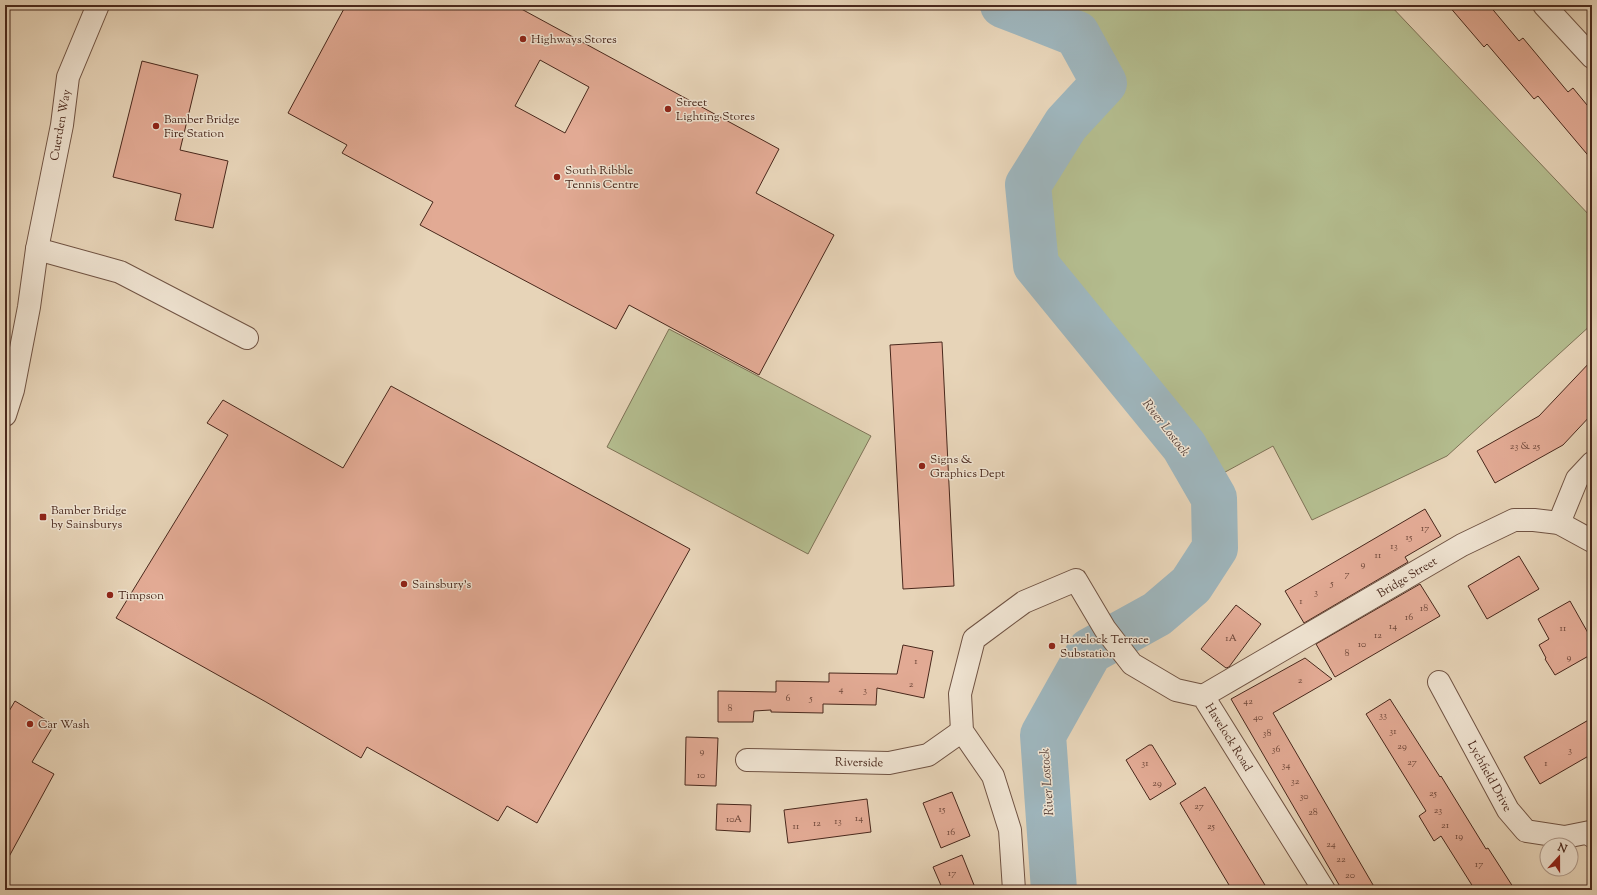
<svg xmlns="http://www.w3.org/2000/svg" width="1597" height="895" font-family="'Sorts Mill Goudy',serif">
  <style>
    .green { fill: #b4bd8f; stroke: #7e7256 }
    .lines { fill: none; stroke-linecap: round; stroke-linejoin: round }
    .river { stroke: #9eb5bc; stroke-width: 46 }
    .building { fill: #e2aa94; stroke: #49281c; fill-rule: evenodd }
    .street-casing { stroke: #705343; stroke-width: 24 }
    .street { stroke: #efe3d1; stroke-width: 22 }
    .poi-dot { fill: #8f2418; stroke: #efe3d1; stroke-width: 1.5 }
    .labels { text-anchor: middle; stroke-width: 3; stroke-linejoin: round; paint-order: stroke }
    .number-label { font-size: 10px; fill: #6f483a }
    .poi-label { font-size: 12px; fill: #49281c; stroke: #efe3d1; text-anchor: start }
    .street-label { font-size: 12px; fill: #49281c; stroke: #efe3d1 }
    .water-label { font-size: 13px; font-style: italic; fill: #5a443c; stroke: #efe3d1 }
  </style>
  <rect width="100%" height="100%" fill="#e7d4b8"/>
  <filter id="stains"><feTurbulence type="fractalNoise" baseFrequency=".005" numOctaves="4"/><feColorMatrix values="0 0 0 0 .2 0 0 0 0 .09 0 0 0 0 .02 0 0 0 .5 -.17"/></filter>
  <radialGradient id="worn" r=".72"><stop offset=".6" stop-color="#630" stop-opacity="0"/><stop offset="1" stop-color="#630" stop-opacity=".3"/></radialGradient>
  <g class="green">
    <path d="M 1003,5 L 1390,5 L 1592,218 L 1592,324 L 1447,456 L 1312,520 L 1273,446 L 1205,483 L 1184,446 L 1036,265 L 1028,185 L 1104,83 L 1077,34 Z"/>
    <path d="M 669,329 L 871,436 L 808,554 L 607,447 Z"/>
  </g>
  <g class="lines">
    <path class="river" d="M 1003,5 L 1077,34 L 1104,83 L 1066,124 L 1028,185 L 1036,265 L 1184,446 L 1214,498 L 1215,548 L 1191,585 L 1157,614 L 1090,651 L 1043,735 L 1054,890"/>
  </g>
  <g class="building">
    <path d="M 346,5 L 514,5 L 779,149 L 756,193 L 834,235 L 759,375 L 629,305 L 616,329 L 420,225 L 433,202 L 342,153 L 347,145 L 288,113 ZM 540,60 L 589,87 L 565,133 L 515,106 Z"/>
    <path d="M 1448,5 L 1489,5 L 1519,41 L 1523,38 L 1568,92 L 1573,88 L 1592,111 L 1592,160 L 1538,96 L 1534,99 L 1487,44 L 1484,47 Z"/>
    <path d="M 142,61 L 198,75 L 180,150 L 228,161 L 213,228 L 175,220 L 181,194 L 113,177 Z"/>
    <path d="M 942,342 L 954,586 L 903,589 L 890,345 Z"/>
    <path d="M 1592,360 L 1592,414 L 1563,445 L 1495,483 L 1477,451 L 1539,416 Z"/>
    <path d="M 391,386 L 690,549 L 537,823 L 507,806 L 498,821 L 367,747 L 361,758 L 266,702 L 116,618 L 228,435 L 207,423 L 223,400 L 343,468 Z"/>
    <path d="M 1425,509 L 1441,536 L 1405,557 L 1408,562 L 1304,623 L 1285,591 Z"/>
    <path d="M 1519,556 L 1539,589 L 1487,619 L 1468,586 Z"/>
    <path d="M 1420,584 L 1440,616 L 1335,677 L 1316,644 Z"/>
    <path d="M 1570,601 L 1592,640 L 1592,654 L 1555,675 L 1545,659 L 1546,658 L 1539,645 L 1549,639 L 1538,619 Z"/>
    <path d="M 1236,605 L 1261,624 L 1229,667 L 1226,668 L 1201,649 Z"/>
    <path d="M 903,645 L 933,651 L 924,698 L 877,688 L 876,705 L 823,704 L 823,713 L 771,712 L 771,710 L 754,711 L 753,722 L 718,722 L 718,691 L 776,692 L 776,681 L 829,682 L 829,673 L 897,674 Z"/>
    <path d="M 1305,658 L 1332,679 L 1273,713 L 1376,890 L 1342,890 L 1231,699 Z"/>
    <path d="M 1390,699 L 1440,777 L 1441,776 L 1486,849 L 1488,848 L 1515,890 L 1475,890 L 1441,836 L 1434,841 L 1419,816 L 1426,811 L 1366,714 Z"/>
    <path d="M 15,701 L 54,725 L 32,762 L 54,774 L 5,864 L 5,718 Z"/>
    <path d="M 1592,718 L 1592,754 L 1540,784 L 1524,757 Z"/>
    <path d="M 686,737 L 718,738 L 716,786 L 685,785 Z"/>
    <path d="M 1149,745 L 1152,745 L 1176,784 L 1150,800 L 1126,760 Z"/>
    <path d="M 1205,787 L 1246,854 L 1268,890 L 1232,890 L 1180,803 Z"/>
    <path d="M 952,792 L 970,836 L 941,848 L 923,803 Z"/>
    <path d="M 867,799 L 871,832 L 788,843 L 784,810 Z"/>
    <path d="M 717,804 L 751,805 L 750,832 L 716,830 Z"/>
    <path d="M 962,855 L 976,890 L 943,890 L 933,867 Z"/>
  </g>
  <g class="lines">
    <g class="street-casing">
      <g id="street">
        <path d="M 1544,5 L 1592,57"/>
        <path d="M 37,249 L 120,272 L 247,338"/>
        <path d="M 5,415 L 13,390 L 29,307 L 37,249 L 62,125 L 68,77 L 98,5"/>
        <path d="M 1559,523 L 1577,479 L 1592,463"/>
        <path d="M 1439,682 L 1508,810 L 1526,831 L 1565,837 L 1590,832 L 1592,836"/>
        <path d="M 1203,696 L 1462,545 L 1514,520 L 1534,520 L 1559,523 L 1592,541"/>
        <path d="M 747,760 L 889,763 L 928,755 L 962,731"/>
        <path d="M 1014,890 L 1010,830 L 993,776 L 962,731 L 960,694 L 974,639 L 1024,602 L 1076,580 L 1105,629 L 1132,664 L 1176,690 L 1203,696 L 1324,890"/>
      </g>
    </g>
    <use href="#street" class="street"/>
  </g>
  <g class="poi-dot">
    <circle cx="523" cy="39" r="4"/>
    <circle cx="668" cy="109" r="4"/>
    <circle cx="156" cy="126" r="4"/>
    <circle cx="557" cy="177" r="4"/>
    <circle cx="922" cy="466" r="4"/>
    <rect x="39" y="513" width="8" height="8" rx="2"/>
    <circle cx="404" cy="584" r="4"/>
    <circle cx="110" cy="595" r="4"/>
    <circle cx="1052" cy="646" r="4"/>
    <circle cx="30" cy="724" r="4"/>
  </g>
  <g class="labels">
    <g class="number-label">
      <text x="1525" y="449">23 &amp; 25</text>
      <text x="1425" y="531">17</text>
      <text x="1409" y="540">15</text>
      <text x="1394" y="549">13</text>
      <text x="1378" y="558">11</text>
      <text x="1363" y="567">9</text>
      <text x="1347" y="577">7</text>
      <text x="1332" y="586">5</text>
      <text x="1316" y="595">3</text>
      <text x="1301" y="604">1</text>
      <text x="1424" y="611">18</text>
      <text x="1409" y="620">16</text>
      <text x="1393" y="629">14</text>
      <text x="1563" y="631">11</text>
      <text x="1378" y="638">12</text>
      <text x="1231" y="641">1A</text>
      <text x="1362" y="647">10</text>
      <text x="1347" y="656">8</text>
      <text x="1569" y="660">9</text>
      <text x="916" y="664">1</text>
      <text x="1300" y="683">2</text>
      <text x="911" y="687">2</text>
      <text x="841" y="692">4</text>
      <text x="865" y="693">3</text>
      <text x="788" y="701">6</text>
      <text x="811" y="701">5</text>
      <text x="1248" y="704">42</text>
      <text x="730" y="711">8</text>
      <text x="1383" y="718">33</text>
      <text x="1258" y="720">40</text>
      <text x="1393" y="734">31</text>
      <text x="1267" y="736">38</text>
      <text x="1402" y="749">29</text>
      <text x="1276" y="752">36</text>
      <text x="1570" y="753">3</text>
      <text x="702" y="754">9</text>
      <text x="1412" y="765">27</text>
      <text x="1145" y="766">31</text>
      <text x="1546" y="766">1</text>
      <text x="1286" y="768">34</text>
      <text x="701" y="778">10</text>
      <text x="1295" y="784">32</text>
      <text x="1157" y="786">29</text>
      <text x="1433" y="796">25</text>
      <text x="1304" y="799">30</text>
      <text x="1199" y="809">27</text>
      <text x="942" y="812">15</text>
      <text x="1438" y="813">23</text>
      <text x="1313" y="815">28</text>
      <text x="859" y="821">14</text>
      <text x="734" y="822">10A</text>
      <text x="838" y="824">13</text>
      <text x="817" y="826">12</text>
      <text x="1445" y="828">21</text>
      <text x="796" y="829">11</text>
      <text x="1211" y="829">25</text>
      <text x="951" y="835">16</text>
      <text x="1459" y="839">19</text>
      <text x="1331" y="847">24</text>
      <text x="1341" y="862">22</text>
      <text x="1479" y="867">17</text>
      <text x="952" y="876">17</text>
      <text x="1350" y="878">20</text>
    </g>
    <g class="poi-label">
      <text x="531" y="43">Highways Stores</text>
      <text x="676" y="106">Street<tspan x="676" dy="14">Lighting Stores</tspan></text>
      <text x="164" y="123">Bamber Bridge<tspan x="164" dy="14">Fire Station</tspan></text>
      <text x="565" y="174">South Ribble<tspan x="565" dy="14">Tennis Centre</tspan></text>
      <text x="930" y="463">Signs &amp;<tspan x="930" dy="14">Graphics Dept</tspan></text>
      <text x="51" y="514">Bamber Bridge<tspan x="51" dy="14">by Sainsburys</tspan></text>
      <text x="412" y="588">Sainsbury's</text>
      <text x="118" y="599">Timpson</text>
      <text x="1060" y="643">Havelock Terrace<tspan x="1060" dy="14">Substation</tspan></text>
      <text x="38" y="728">Car Wash</text>
    </g>
    <g class="street-label">
      <text transform="translate(60 125) rotate(-80)" y="4">Cuerden Way</text>
      <text transform="translate(1407 577) rotate(-31)" y="4">Bridge Street</text>
      <text transform="translate(1229 737) rotate(58)" y="4">Havelock Road</text>
      <text transform="translate(859 762) rotate(1)" y="4">Riverside</text>
      <text transform="translate(1490 776) rotate(61)" y="4">Lychfield Drive</text>
    </g>
    <g class="water-label">
      <text transform="translate(1167 427) rotate(52)" y="5">River Lostock</text>
      <text transform="translate(1046 782) rotate(-94)" y="5">River Lostock</text>
    </g>
  </g>
  <rect width="1597" height="895" fill="none" stroke="#e7d4b8" stroke-width="20"/>
  <rect x="6" y="6" width="1585" height="883" fill="none" stroke="#49281c" stroke-width="2"/>
  <rect x="10" y="10" width="1577" height="875" fill="none" stroke="#49281c"/>
  <g transform="translate(1559 857) rotate(21)"><circle r="19" fill="#efe3d1" stroke="#ad9889"/>
  <path d="M0-3L7 15L0 10L-7 15Z" fill="#8f2418"/>
  <text y="-6" font-size="11" font-weight="bold" text-anchor="middle" fill="#49281c">N</text>
  </g>
  <rect width="100%" height="100%" filter="url(#stains)"/>
  <rect width="100%" height="100%" fill="url(#worn)"/>
</svg>
